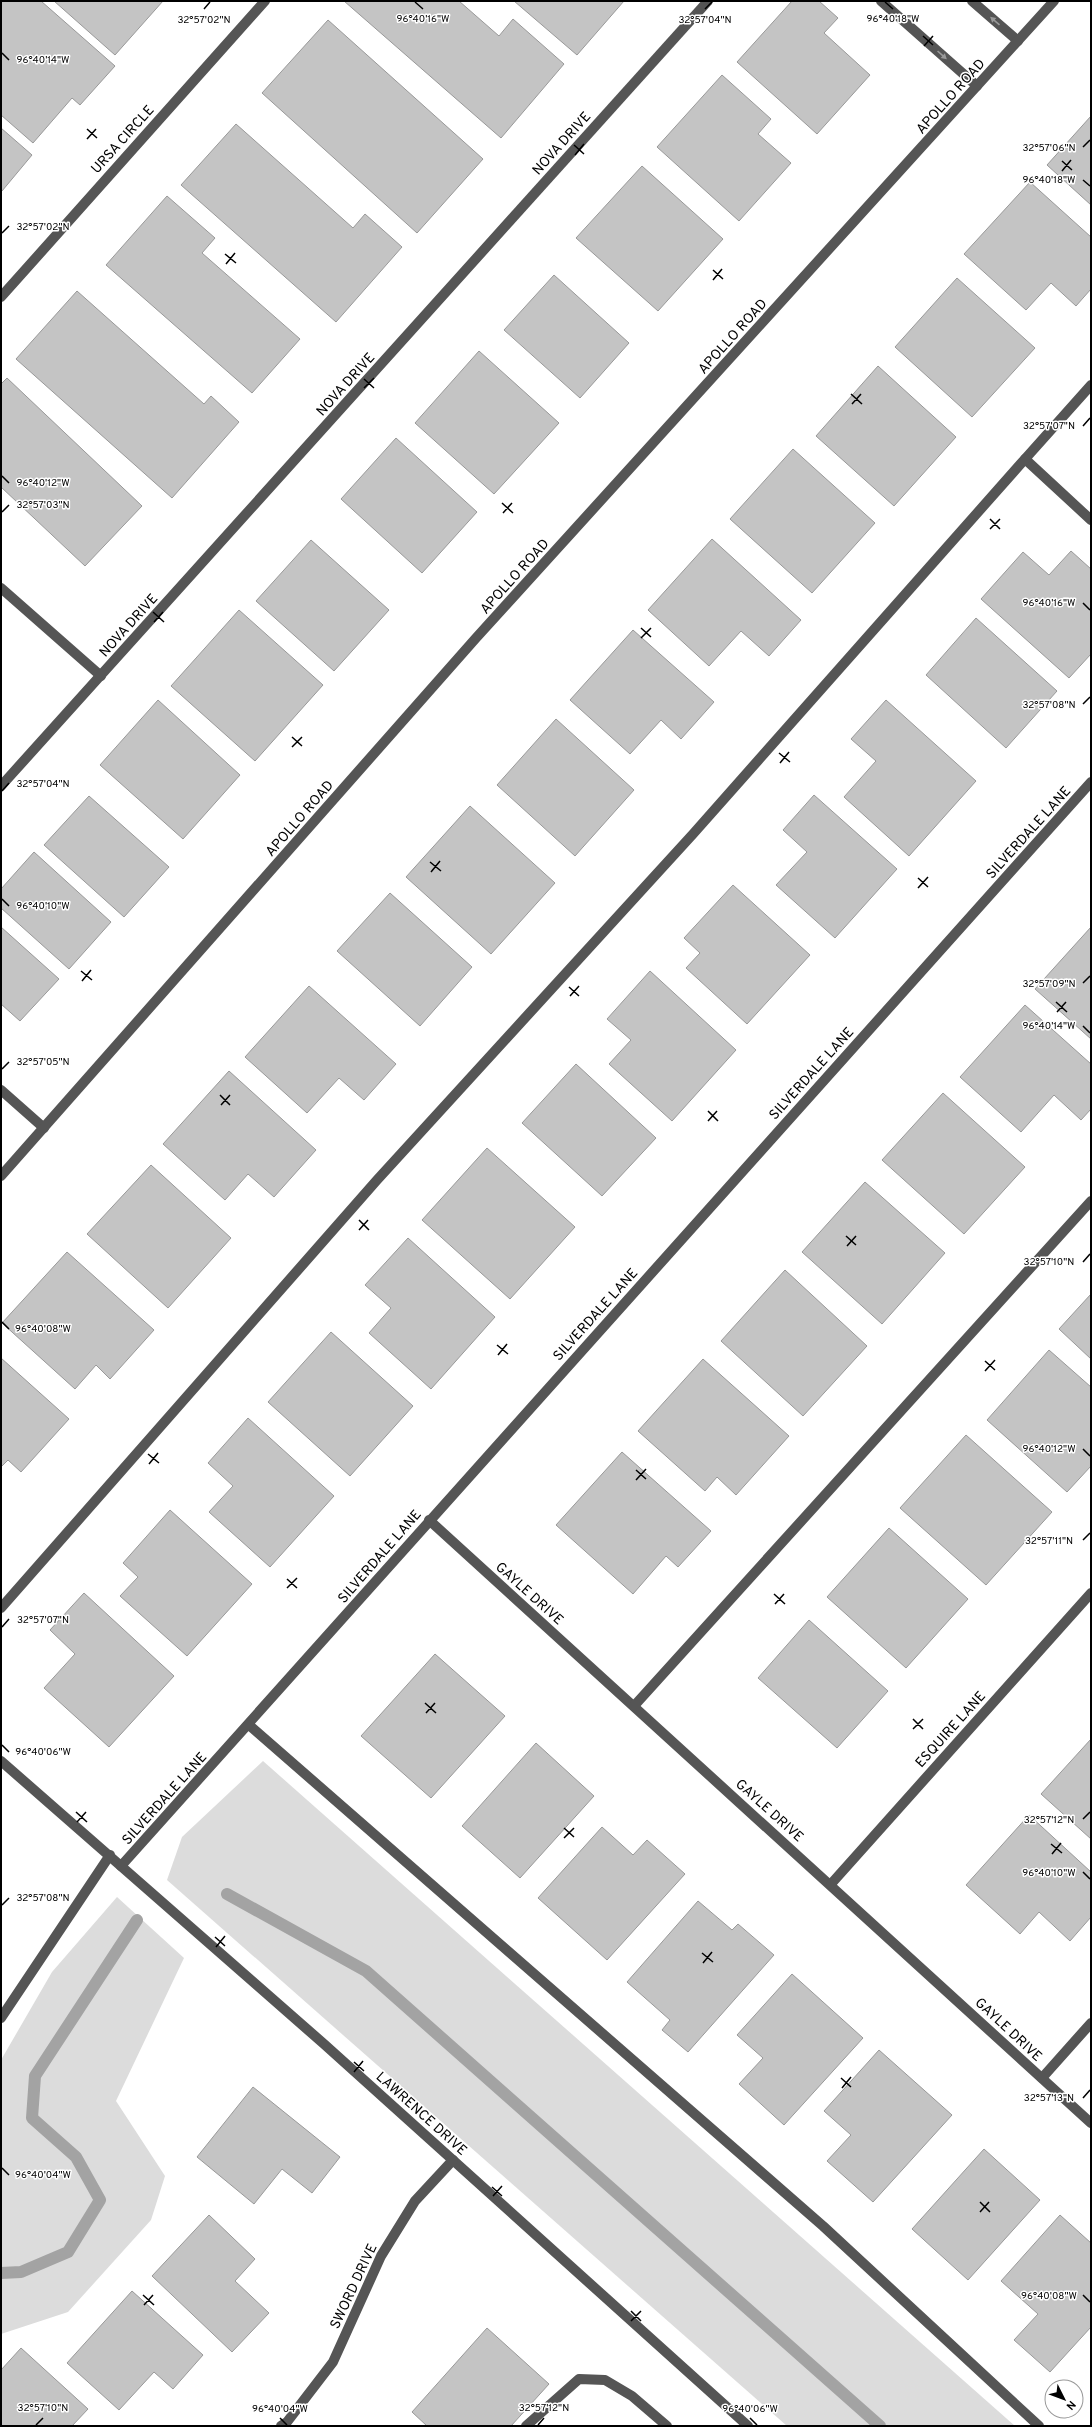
<svg xmlns="http://www.w3.org/2000/svg" width="1092" height="2427" font-family="Overpass,sans-serif">
  <style>
    .green { fill: #dcdcdc }
    .lines { fill: none; stroke-linecap: round; stroke-linejoin: round }
    .stream { stroke: #a3a3a3; stroke-width: 12 }
    .building { fill: #c4c4c4; stroke: #999 }
    .minor { stroke: #555; stroke-width: 10 }
    .oneway { fill: #999 }
    .ticks { fill: none; stroke: #000; stroke-width: 1.5 }
    .labels { text-anchor: middle; stroke-width: 3; stroke-linejoin: round; paint-order: stroke }
    .street-label { font-size: 14px; fill: #000; stroke: #fff }
    .ticks-label { font-size: 10px; text-anchor: middle; fill: #000; stroke: #fff; stroke-width: 3; stroke-linejoin: round; paint-order: stroke }
  </style>
  <rect width="100%" height="100%" fill="#fff"/>
  <g class="green">
    <path d="M 263,1761 L 1015,2426 L 787,2426 L 167,1880 L 182,1837 Z"/>
    <path d="M 117,1897 L 184,1958 L 116,2101 L 165,2176 L 151,2220 L 68,2312 L 1,2334 L 1,2060 L 52,1972 Z"/>
  </g>
  <g class="lines">
    <g class="stream">
      <path d="M 227,1894 L 366,1971 L 880,2426"/>
      <path d="M 1,2273 L 21,2272 L 68,2252 L 100,2200 L 76,2157 L 32,2118 L 35,2076 L 137,1920"/>
    </g>
  </g>
  <g class="building">
    <path d="M 1,1 L 41,1 L 115,66 L 80,105 L 72,98 L 33,143 L 1,115 Z"/>
    <path d="M 54,1 L 163,1 L 115,55 Z"/>
    <path d="M 344,1 L 459,1 L 499,36 L 513,19 L 564,64 L 501,138 Z"/>
    <path d="M 514,1 L 624,1 L 577,55 Z"/>
    <path d="M 792,1 L 819,1 L 838,18 L 824,33 L 870,75 L 817,134 L 737,62 Z"/>
    <path d="M 328,20 L 483,159 L 417,233 L 262,93 Z"/>
    <path d="M 722,75 L 771,119 L 758,134 L 791,163 L 739,221 L 657,147 Z"/>
    <path d="M 1091,116 L 1091,205 L 1047,165 Z"/>
    <path d="M 236,124 L 353,228 L 365,214 L 402,247 L 336,322 L 181,185 Z"/>
    <path d="M 1,128 L 32,155 L 2,191 L 1,190 Z"/>
    <path d="M 642,166 L 723,239 L 658,311 L 576,238 Z"/>
    <path d="M 1030,182 L 1091,237 L 1091,289 L 1076,306 L 1051,283 L 1026,310 L 964,254 Z"/>
    <path d="M 167,196 L 215,238 L 202,253 L 300,339 L 252,393 L 106,265 Z"/>
    <path d="M 554,275 L 629,343 L 580,398 L 504,330 Z"/>
    <path d="M 957,278 L 1035,348 L 972,417 L 895,347 Z"/>
    <path d="M 77,291 L 204,404 L 211,396 L 239,422 L 172,498 L 16,359 Z"/>
    <path d="M 479,351 L 559,423 L 494,494 L 415,423 Z"/>
    <path d="M 878,366 L 956,437 L 894,506 L 816,436 Z"/>
    <path d="M 7,378 L 142,506 L 85,566 L 1,487 L 1,384 Z"/>
    <path d="M 396,438 L 477,512 L 422,573 L 341,499 Z"/>
    <path d="M 793,449 L 875,523 L 812,593 L 730,519 Z"/>
    <path d="M 712,539 L 801,620 L 769,656 L 741,631 L 709,666 L 648,610 Z"/>
    <path d="M 311,540 L 389,610 L 334,671 L 256,601 Z"/>
    <path d="M 1071,551 L 1091,569 L 1091,654 L 1069,678 L 981,599 L 1023,552 L 1049,575 Z"/>
    <path d="M 239,610 L 323,685 L 255,761 L 171,686 Z"/>
    <path d="M 976,618 L 1057,691 L 1006,748 L 926,675 Z"/>
    <path d="M 633,630 L 714,702 L 681,739 L 661,720 L 630,754 L 570,700 Z"/>
    <path d="M 158,700 L 240,775 L 183,839 L 100,765 Z"/>
    <path d="M 886,700 L 976,781 L 909,856 L 844,797 L 876,761 L 851,739 Z"/>
    <path d="M 556,719 L 634,790 L 575,856 L 497,785 Z"/>
    <path d="M 814,795 L 897,869 L 835,938 L 776,885 L 807,852 L 783,830 Z"/>
    <path d="M 89,796 L 169,867 L 124,917 L 44,845 Z"/>
    <path d="M 470,806 L 555,883 L 491,954 L 406,877 Z"/>
    <path d="M 34,852 L 111,922 L 69,969 L 1,908 L 1,889 Z"/>
    <path d="M 733,885 L 810,955 L 747,1024 L 686,968 L 700,953 L 684,938 Z"/>
    <path d="M 390,893 L 472,967 L 420,1026 L 337,951 Z"/>
    <path d="M 1,927 L 59,979 L 20,1021 L 1,1004 Z"/>
    <path d="M 1091,927 L 1091,1039 L 1035,989 Z"/>
    <path d="M 650,971 L 736,1050 L 672,1121 L 609,1064 L 631,1040 L 607,1019 Z"/>
    <path d="M 309,986 L 396,1064 L 364,1100 L 339,1078 L 307,1113 L 245,1057 Z"/>
    <path d="M 1025,1005 L 1091,1064 L 1091,1109 L 1081,1120 L 1054,1095 L 1021,1132 L 960,1077 Z"/>
    <path d="M 576,1064 L 656,1138 L 602,1196 L 522,1123 Z"/>
    <path d="M 229,1071 L 316,1150 L 274,1197 L 248,1174 L 225,1200 L 163,1144 Z"/>
    <path d="M 943,1093 L 1025,1167 L 964,1234 L 882,1160 Z"/>
    <path d="M 487,1148 L 575,1227 L 510,1299 L 422,1220 Z"/>
    <path d="M 151,1165 L 231,1238 L 168,1308 L 87,1234 Z"/>
    <path d="M 865,1182 L 945,1253 L 882,1324 L 802,1252 Z"/>
    <path d="M 408,1238 L 495,1317 L 431,1389 L 369,1333 L 391,1308 L 365,1285 Z"/>
    <path d="M 67,1252 L 154,1330 L 110,1379 L 96,1365 L 75,1389 L 2,1323 Z"/>
    <path d="M 785,1270 L 867,1346 L 803,1416 L 721,1341 Z"/>
    <path d="M 1091,1294 L 1091,1359 L 1059,1329 Z"/>
    <path d="M 331,1332 L 413,1406 L 350,1476 L 268,1402 Z"/>
    <path d="M 1049,1350 L 1091,1387 L 1091,1466 L 1067,1492 L 987,1420 Z"/>
    <path d="M 1,1358 L 69,1419 L 21,1472 L 8,1460 L 1,1467 Z"/>
    <path d="M 703,1359 L 789,1436 L 736,1495 L 717,1477 L 705,1491 L 638,1431 Z"/>
    <path d="M 248,1418 L 334,1496 L 270,1567 L 209,1512 L 233,1486 L 208,1463 Z"/>
    <path d="M 966,1435 L 1052,1512 L 986,1585 L 900,1508 Z"/>
    <path d="M 622,1452 L 711,1531 L 678,1567 L 666,1556 L 633,1594 L 556,1525 Z"/>
    <path d="M 170,1510 L 252,1584 L 187,1656 L 120,1596 L 138,1577 L 123,1563 Z"/>
    <path d="M 889,1528 L 968,1599 L 906,1668 L 827,1597 Z"/>
    <path d="M 84,1593 L 174,1676 L 109,1747 L 44,1688 L 75,1654 L 50,1630 Z"/>
    <path d="M 809,1620 L 888,1691 L 837,1748 L 758,1678 Z"/>
    <path d="M 435,1654 L 505,1716 L 431,1798 L 361,1736 Z"/>
    <path d="M 1091,1739 L 1091,1839 L 1041,1794 Z"/>
    <path d="M 536,1743 L 594,1796 L 520,1878 L 462,1826 Z"/>
    <path d="M 1029,1815 L 1091,1872 L 1091,1917 L 1070,1941 L 1039,1912 L 1020,1934 L 966,1885 Z"/>
    <path d="M 602,1827 L 633,1855 L 647,1840 L 685,1874 L 607,1960 L 538,1898 Z"/>
    <path d="M 698,1901 L 732,1930 L 738,1924 L 774,1955 L 688,2052 L 662,2030 L 670,2020 L 627,1982 Z"/>
    <path d="M 792,1974 L 863,2038 L 784,2125 L 739,2084 L 763,2058 L 737,2035 Z"/>
    <path d="M 879,2050 L 952,2115 L 873,2202 L 827,2161 L 851,2135 L 824,2111 Z"/>
    <path d="M 253,2087 L 340,2157 L 312,2193 L 282,2169 L 254,2204 L 197,2157 Z"/>
    <path d="M 984,2149 L 1040,2200 L 968,2280 L 912,2229 Z"/>
    <path d="M 209,2215 L 255,2259 L 235,2281 L 269,2313 L 232,2352 L 152,2276 Z"/>
    <path d="M 1060,2215 L 1091,2243 L 1091,2327 L 1050,2372 L 1014,2340 L 1038,2314 L 1001,2281 Z"/>
    <path d="M 132,2291 L 203,2355 L 173,2389 L 154,2372 L 119,2410 L 67,2363 Z"/>
    <path d="M 487,2328 L 549,2384 L 511,2426 L 427,2426 L 412,2412 Z"/>
    <path d="M 21,2348 L 88,2409 L 72,2426 L 1,2426 L 1,2370 Z"/>
  </g>
  <g class="lines">
    <g class="minor">
      <path d="M 881,1 L 977,86"/>
      <path d="M 972,1 L 1018,41"/>
      <path d="M 1,297 L 265,1"/>
      <path d="M 1091,385 L 1025,459 L 1091,520"/>
      <path d="M 1,588 L 101,676"/>
      <path d="M 1,786 L 708,1"/>
      <path d="M 1,1090 L 44,1128"/>
      <path d="M 1,1176 L 476,638 L 1054,1"/>
      <path d="M 429,1520 L 1091,2123"/>
      <path d="M 1,1608 L 377,1180 L 693,834 L 1025,459"/>
      <path d="M 634,1706 L 1091,1201"/>
      <path d="M 249,1725 L 823,2226 L 1039,2426"/>
      <path d="M 1,1761 L 324,2044 L 748,2426"/>
      <path d="M 121,1866 L 1091,782"/>
      <path d="M 831,1884 L 1091,1593"/>
      <path d="M 1,2018 L 110,1855"/>
      <path d="M 1042,2078 L 1091,2023"/>
      <path d="M 281,2426 L 287,2422 L 333,2362 L 381,2256 L 415,2201 L 453,2160"/>
      <path d="M 526,2426 L 579,2379 L 605,2380 L 632,2396 L 667,2426"/>
    </g>
  </g>
  <defs><path id="oneway-solid" d="M-6-.8H1V-3.2L6.5 0L1 3.2V.8H-6Z"/></defs>
  <g class="oneway">
    <use href="#oneway-solid" transform="translate(995 21) rotate(-139)"/>
    <use href="#oneway-solid" transform="translate(942 55) rotate(42)"/>
  </g>
  <path class="ticks" d="M 415,2 L 423,9M 885,2 L 893,9M 204,9 L 210,2M 705,9 L 712,2M 923,36 L 933,45M 924,46 L 933,36M 2,53 L 9,60M 87,129 L 97,138M 87,139 L 96,129M 574,145 L 584,154M 1083,147 L 1090,140M 575,155 L 584,144M 1062,161 L 1072,170M 1062,171 L 1071,160M 1083,180 L 1090,186M 2,233 L 9,226M 225,254 L 236,263M 226,264 L 235,253M 713,270 L 723,279M 713,280 L 722,269M 364,379 L 374,388M 364,388 L 374,378M 851,394 L 862,404M 852,404 L 861,394M 1083,426 L 1090,418M 2,476 L 9,483M 502,503 L 513,513M 2,512 L 9,505M 503,513 L 512,503M 990,519 L 1000,529M 990,529 L 1000,519M 1083,603 L 1090,610M 153,612 L 164,622M 154,622 L 163,612M 641,628 L 651,637M 641,638 L 651,628M 1083,704 L 1090,697M 292,737 L 302,746M 292,747 L 302,737M 779,753 L 790,762M 780,763 L 789,752M 2,791 L 9,783M 430,862 L 441,871M 431,872 L 440,861M 918,878 L 928,887M 918,888 L 928,877M 2,899 L 9,906M 81,971 L 92,980M 82,981 L 91,970M 1083,983 L 1090,976M 569,987 L 579,996M 570,996 L 579,986M 1056,1002 L 1067,1012M 1057,1012 L 1066,1002M 1083,1026 L 1090,1033M 2,1069 L 9,1062M 220,1095 L 230,1105M 221,1105 L 230,1095M 708,1111 L 718,1121M 708,1121 L 717,1111M 359,1220 L 369,1230M 359,1230 L 368,1220M 846,1236 L 856,1245M 847,1246 L 856,1236M 1083,1262 L 1090,1254M 2,1322 L 9,1329M 497,1345 L 508,1354M 498,1355 L 507,1344M 985,1361 L 995,1370M 985,1371 L 995,1360M 1083,1449 L 1090,1456M 148,1454 L 159,1463M 149,1464 L 158,1453M 636,1470 L 646,1479M 636,1480 L 646,1469M 1083,1540 L 1090,1533M 287,1579 L 297,1588M 287,1588 L 297,1578M 774,1594 L 785,1604M 775,1604 L 784,1594M 2,1627 L 9,1619M 425,1703 L 436,1713M 426,1713 L 435,1703M 913,1719 L 923,1729M 913,1729 L 923,1719M 2,1745 L 9,1752M 76,1812 L 87,1822M 1083,1819 L 1090,1812M 77,1822 L 86,1812M 564,1828 L 574,1837M 564,1838 L 574,1828M 1051,1844 L 1062,1853M 1052,1854 L 1061,1843M 1083,1872 L 1090,1879M 2,1905 L 9,1898M 215,1937 L 225,1946M 216,1947 L 225,1936M 702,1953 L 713,1962M 703,1963 L 712,1952M 354,2062 L 364,2071M 354,2072 L 363,2061M 841,2078 L 851,2087M 842,2088 L 851,2077M 1083,2098 L 1090,2090M 2,2168 L 9,2175M 492,2187 L 502,2196M 493,2196 L 502,2186M 980,2202 L 990,2212M 980,2212 L 989,2202M 143,2295 L 154,2305M 1083,2295 L 1090,2302M 144,2305 L 153,2295M 631,2311 L 641,2321M 631,2321 L 641,2311M 280,2418 L 287,2425M 750,2418 L 757,2425M 36,2425 L 43,2418M 538,2425 L 544,2418"/>
  <g class="labels">
    <g class="street-label">
      <text transform="translate(950 96) rotate(-48)" y="5">APOLLO ROAD</text>
      <text transform="translate(122 139) rotate(-48)" y="5">URSA CIRCLE</text>
      <text transform="translate(561 143) rotate(-48)" y="5">NOVA DRIVE</text>
      <text transform="translate(732 336) rotate(-48)" y="5">APOLLO ROAD</text>
      <text transform="translate(345 384) rotate(-48)" y="5">NOVA DRIVE</text>
      <text transform="translate(514 576) rotate(-48)" y="5">APOLLO ROAD</text>
      <text transform="translate(128 625) rotate(-48)" y="5">NOVA DRIVE</text>
      <text transform="translate(299 818) rotate(-49)" y="5">APOLLO ROAD</text>
      <text transform="translate(1028 832) rotate(-48)" y="5">SILVERDALE LANE</text>
      <text transform="translate(811 1073) rotate(-48)" y="5">SILVERDALE LANE</text>
      <text transform="translate(595 1314) rotate(-48)" y="5">SILVERDALE LANE</text>
      <text transform="translate(379 1556) rotate(-49)" y="5">SILVERDALE LANE</text>
      <text transform="translate(530 1593) rotate(42)" y="5">GAYLE DRIVE</text>
      <text transform="translate(950 1729) rotate(-48)" y="5">ESQUIRE LANE</text>
      <text transform="translate(164 1798) rotate(-48)" y="5">SILVERDALE LANE</text>
      <text transform="translate(770 1810) rotate(42)" y="5">GAYLE DRIVE</text>
      <text transform="translate(1009 2029) rotate(43)" y="5">GAYLE DRIVE</text>
      <text transform="translate(422 2113) rotate(42)" y="5">LAWRENCE DRIVE</text>
      <text transform="translate(353 2286) rotate(-65)" y="5">SWORD DRIVE</text>
    </g>
  </g>
  <g class="ticks-label">
    <text x="423" y="22">96°40'16"W</text>
    <text x="893" y="22">96°40'18"W</text>
    <text x="705" y="23">32°57'04"N</text>
    <text x="204" y="23">32°57'02"N</text>
    <text x="43" y="63">96°40'14"W</text>
    <text x="1049" y="151">32°57'06"N</text>
    <text x="1049" y="183">96°40'18"W</text>
    <text x="43" y="230">32°57'02"N</text>
    <text x="1049" y="429">32°57'07"N</text>
    <text x="43" y="486">96°40'12"W</text>
    <text x="43" y="508">32°57'03"N</text>
    <text x="1049" y="606">96°40'16"W</text>
    <text x="1049" y="708">32°57'08"N</text>
    <text x="43" y="787">32°57'04"N</text>
    <text x="43" y="909">96°40'10"W</text>
    <text x="1049" y="987">32°57'09"N</text>
    <text x="1049" y="1029">96°40'14"W</text>
    <text x="43" y="1065">32°57'05"N</text>
    <text x="1049" y="1265">32°57'10"N</text>
    <text x="43" y="1332">96°40'08"W</text>
    <text x="1049" y="1452">96°40'12"W</text>
    <text x="1049" y="1544">32°57'11"N</text>
    <text x="43" y="1623">32°57'07"N</text>
    <text x="43" y="1755">96°40'06"W</text>
    <text x="1049" y="1823">32°57'12"N</text>
    <text x="1049" y="1876">96°40'10"W</text>
    <text x="43" y="1901">32°57'08"N</text>
    <text x="1049" y="2101">32°57'13"N</text>
    <text x="43" y="2178">96°40'04"W</text>
    <text x="1049" y="2299">96°40'08"W</text>
    <text x="43" y="2411">32°57'10"N</text>
    <text x="544" y="2411">32°57'12"N</text>
    <text x="280" y="2412">96°40'04"W</text>
    <text x="750" y="2412">96°40'06"W</text>
  </g>
  <rect width="1092" height="2427" fill="none" stroke="#000000" stroke-width="4"/>
  <g transform="translate(1064 2399) rotate(132)"><circle r="19" fill="#ffffff" stroke="#999999"/>
  <path d="M0-3L7 15L0 10L-7 15Z" fill="#000000"/>
  <text y="-6" font-size="11" font-weight="bold" text-anchor="middle" fill="#000000">N</text>
  </g>
</svg>
